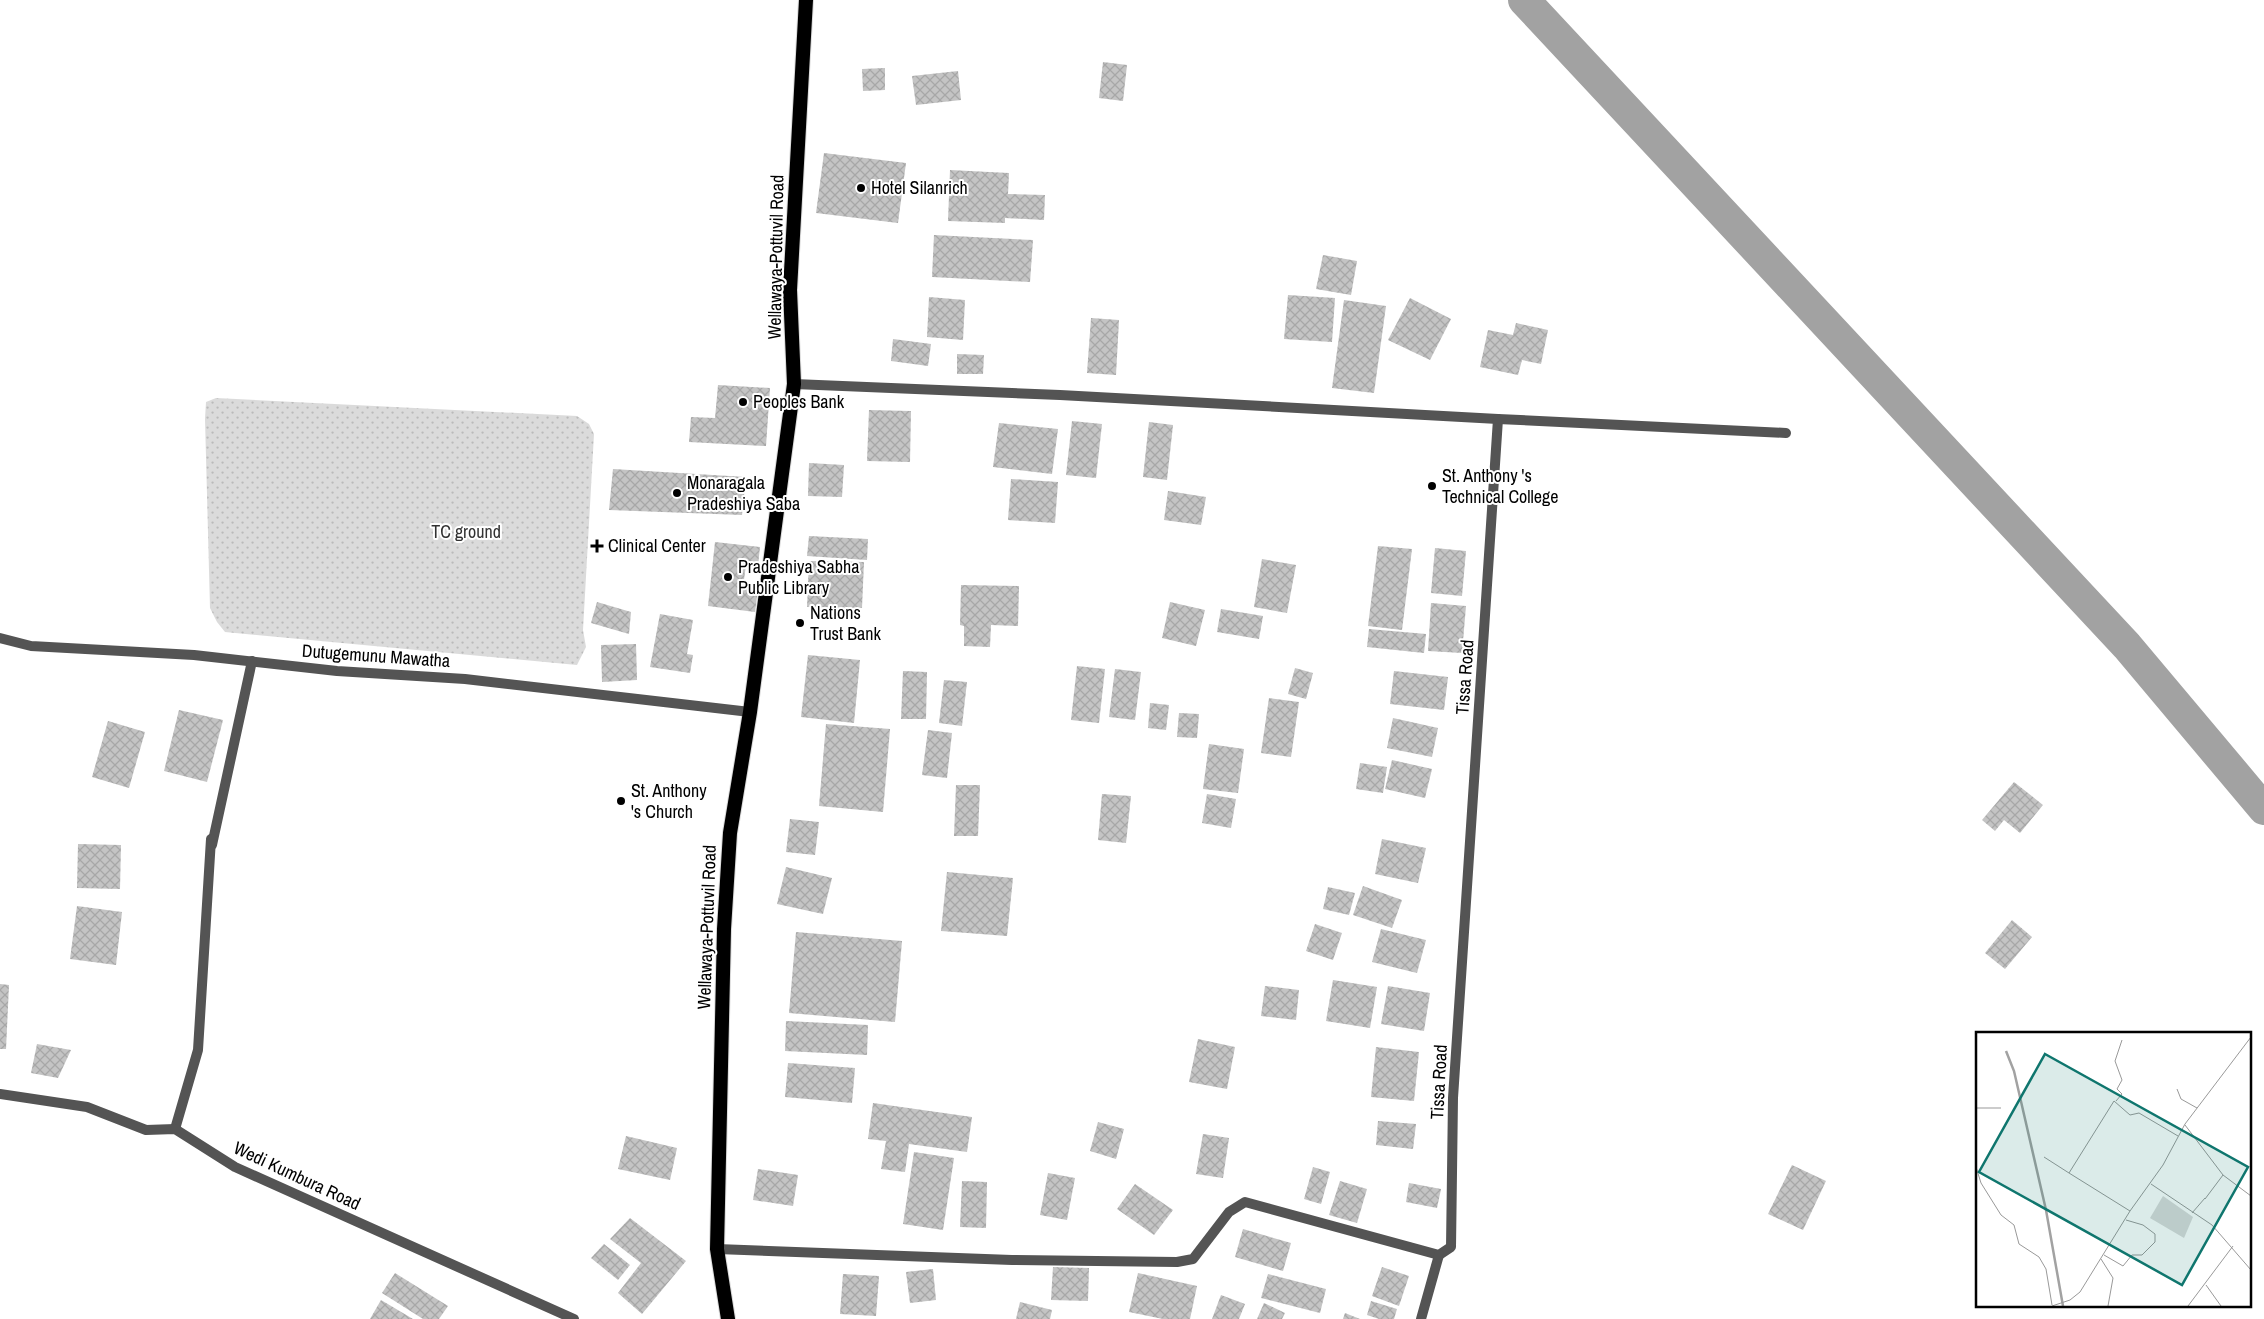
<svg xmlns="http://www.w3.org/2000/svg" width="2264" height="1319" font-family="'Archivo Narrow',sans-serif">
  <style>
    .grass { fill: url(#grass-dots) }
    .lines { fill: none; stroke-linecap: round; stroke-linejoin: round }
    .river { stroke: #a2a2a2; stroke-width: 32 }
    .building { fill: url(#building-cross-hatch) }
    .trunk-casing { stroke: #dbdbdb; stroke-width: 16 }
    .minor { stroke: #545454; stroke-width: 10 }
    .tertiary { stroke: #545454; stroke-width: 10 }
    .trunk { stroke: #000; stroke-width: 14 }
    .poi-dot { fill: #000; stroke: #fff; stroke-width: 2 }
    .labels { text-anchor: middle; stroke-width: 4; stroke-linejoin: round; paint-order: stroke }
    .poi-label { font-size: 18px; fill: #000; stroke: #fff; text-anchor: start }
    .street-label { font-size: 18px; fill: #000; stroke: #fff }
    .park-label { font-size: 18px; fill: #323232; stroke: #fff }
    .inset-river { fill: none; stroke: #a2a2a2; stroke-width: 2.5 }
    .inset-road { fill: none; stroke: #999; stroke-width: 1 }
    .view { fill: #0f766e; fill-opacity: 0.15; stroke: #0f766e; stroke-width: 2.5 }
    .inset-edge { fill: none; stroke: #000; stroke-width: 2.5 }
  </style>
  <defs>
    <pattern id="grass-dots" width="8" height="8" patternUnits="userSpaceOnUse" patternTransform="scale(1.25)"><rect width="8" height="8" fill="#dbdbdb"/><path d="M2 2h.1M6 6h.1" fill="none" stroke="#bababa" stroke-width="1.8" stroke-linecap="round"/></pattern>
    <pattern id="building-cross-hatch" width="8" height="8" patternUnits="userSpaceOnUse" patternTransform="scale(1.25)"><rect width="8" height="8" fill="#c4c4c4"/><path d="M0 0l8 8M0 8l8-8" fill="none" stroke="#a7a7a7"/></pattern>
  </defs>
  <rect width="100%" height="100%" fill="#fff"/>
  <path class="grass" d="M 216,398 L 577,416 L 589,424 L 594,434 L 583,630 L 586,647 L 577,665 L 225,632 L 217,622 L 210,608 L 205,419 L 206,402 Z"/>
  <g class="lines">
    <path class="river" d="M 1524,0 L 2127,646 L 2264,809"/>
  </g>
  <g class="building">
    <path d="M 1103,62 L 1127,65 L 1123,101 L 1099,98 Z"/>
    <path d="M 885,68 L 885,90 L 863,91 L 862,69 Z"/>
    <path d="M 958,71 L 961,100 L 916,105 L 912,76 Z"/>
    <path d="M 824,153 L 906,163 L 898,223 L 816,213 Z"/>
    <path d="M 950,170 L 1009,173 L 1008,194 L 1045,195 L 1044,220 L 1005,218 L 1005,223 L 948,221 Z"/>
    <path d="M 934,235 L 1033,240 L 1030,282 L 932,277 Z"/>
    <path d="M 1323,255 L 1357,261 L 1351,295 L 1316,289 Z"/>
    <path d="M 1288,295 L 1335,298 L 1332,342 L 1284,339 Z"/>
    <path d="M 929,297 L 965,300 L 963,340 L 927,337 Z"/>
    <path d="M 1410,298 L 1451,319 L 1430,360 L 1388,340 Z"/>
    <path d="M 1344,300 L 1386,306 L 1374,393 L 1332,388 Z"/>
    <path d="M 1091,318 L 1119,320 L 1116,375 L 1087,373 Z"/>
    <path d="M 1516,323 L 1548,330 L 1541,364 L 1522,360 L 1518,375 L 1480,367 L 1488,330 L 1513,335 Z"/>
    <path d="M 893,339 L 931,344 L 928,366 L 891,361 Z"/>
    <path d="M 957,354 L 984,355 L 983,374 L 957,374 Z"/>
    <path d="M 718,385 L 770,388 L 766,446 L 689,442 L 691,417 L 715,418 Z"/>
    <path d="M 869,410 L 911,411 L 910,462 L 867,461 Z"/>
    <path d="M 1072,421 L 1102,424 L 1096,478 L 1066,475 Z"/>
    <path d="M 1149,422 L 1173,425 L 1167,480 L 1143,477 Z"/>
    <path d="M 999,423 L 1058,429 L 1052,474 L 993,467 Z"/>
    <path d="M 809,463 L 844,465 L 842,497 L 808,496 Z"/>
    <path d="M 613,469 L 746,477 L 742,515 L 609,510 Z"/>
    <path d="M 1011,479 L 1058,482 L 1055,523 L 1008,520 Z"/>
    <path d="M 1168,491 L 1206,497 L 1201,525 L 1164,520 Z"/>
    <path d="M 809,536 L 868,539 L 867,560 L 807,556 Z"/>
    <path d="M 715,542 L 760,547 L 758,566 L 746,565 L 743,587 L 758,589 L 755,612 L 708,606 Z"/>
    <path d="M 1378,546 L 1412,549 L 1402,630 L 1368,626 Z"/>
    <path d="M 1435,548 L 1466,551 L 1462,596 L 1431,593 Z"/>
    <path d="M 1262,559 L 1296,565 L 1287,613 L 1254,607 Z"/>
    <path d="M 809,561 L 864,562 L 862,608 L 807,607 Z"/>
    <path d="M 961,585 L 1019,586 L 1018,626 L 991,625 L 990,647 L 964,646 L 964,626 L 960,625 Z"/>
    <path d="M 597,602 L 631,612 L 629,634 L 591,623 Z"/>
    <path d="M 1170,602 L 1205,610 L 1196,646 L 1162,638 Z"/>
    <path d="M 1431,603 L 1466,606 L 1462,653 L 1428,651 Z"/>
    <path d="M 1221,609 L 1263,616 L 1259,639 L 1217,632 Z"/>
    <path d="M 660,614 L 693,620 L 687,654 L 693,655 L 690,673 L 650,667 Z"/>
    <path d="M 1369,629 L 1426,634 L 1424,653 L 1367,647 Z"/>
    <path d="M 636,644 L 637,680 L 602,682 L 601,645 Z"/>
    <path d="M 808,655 L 860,660 L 854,723 L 801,717 Z"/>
    <path d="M 1077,666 L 1105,669 L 1099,723 L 1071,720 Z"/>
    <path d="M 1295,668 L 1313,673 L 1306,699 L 1288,694 Z"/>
    <path d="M 1115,669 L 1141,672 L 1135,720 L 1109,717 Z"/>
    <path d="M 903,671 L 927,672 L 926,719 L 901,719 Z"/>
    <path d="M 1394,671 L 1448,677 L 1444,710 L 1390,704 Z"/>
    <path d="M 944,680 L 967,682 L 962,726 L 939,723 Z"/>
    <path d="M 1269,698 L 1299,702 L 1291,757 L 1261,753 Z"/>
    <path d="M 1150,703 L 1169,705 L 1166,730 L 1148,728 Z"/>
    <path d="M 179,710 L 223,720 L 207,782 L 164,771 Z"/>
    <path d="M 1179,713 L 1199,714 L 1197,738 L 1177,737 Z"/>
    <path d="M 1393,718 L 1438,728 L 1432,757 L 1387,748 Z"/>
    <path d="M 108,721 L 145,732 L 129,788 L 92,777 Z"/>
    <path d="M 826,724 L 890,729 L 883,812 L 819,806 Z"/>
    <path d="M 928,730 L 952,733 L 947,778 L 922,775 Z"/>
    <path d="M 1209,744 L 1244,749 L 1238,793 L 1203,789 Z"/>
    <path d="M 1392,760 L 1432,769 L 1425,798 L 1385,789 Z"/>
    <path d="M 1360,763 L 1387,767 L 1383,793 L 1356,789 Z"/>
    <path d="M 2014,782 L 2043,805 L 2020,833 L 2004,820 L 1995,831 L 1982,820 Z"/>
    <path d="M 956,785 L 980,785 L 978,836 L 954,836 Z"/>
    <path d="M 1102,794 L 1131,796 L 1126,843 L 1098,840 Z"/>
    <path d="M 1207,794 L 1236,799 L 1231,828 L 1202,823 Z"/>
    <path d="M 790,819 L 819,822 L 815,855 L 786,852 Z"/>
    <path d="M 1382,839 L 1426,848 L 1418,883 L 1375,874 Z"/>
    <path d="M 78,844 L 121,845 L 120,889 L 77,888 Z"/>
    <path d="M 786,867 L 832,878 L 823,914 L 777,904 Z"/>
    <path d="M 947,872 L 1013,878 L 1007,936 L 941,931 Z"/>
    <path d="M 1363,886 L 1402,900 L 1392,928 L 1353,915 Z"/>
    <path d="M 1328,887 L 1355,893 L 1349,915 L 1323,909 Z"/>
    <path d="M 77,906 L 122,912 L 116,965 L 70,959 Z"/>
    <path d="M 2012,920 L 2032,937 L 2005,969 L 1985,953 Z"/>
    <path d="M 1315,924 L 1342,933 L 1333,960 L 1306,951 Z"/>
    <path d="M 1381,929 L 1426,940 L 1417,973 L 1372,962 Z"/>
    <path d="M 796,932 L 902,941 L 895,1022 L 789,1013 Z"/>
    <path d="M 1333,980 L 1377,987 L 1370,1028 L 1326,1021 Z"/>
    <path d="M 0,984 L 9,985 L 6,1049 L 0,1049 Z"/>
    <path d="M 1265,986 L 1299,990 L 1296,1020 L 1261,1016 Z"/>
    <path d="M 1388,986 L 1430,993 L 1424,1031 L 1381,1024 Z"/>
    <path d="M 786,1021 L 868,1025 L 867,1055 L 785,1051 Z"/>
    <path d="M 1198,1039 L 1235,1047 L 1227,1089 L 1189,1082 Z"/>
    <path d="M 37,1044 L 71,1050 L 58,1078 L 31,1073 Z"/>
    <path d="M 1376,1047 L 1419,1052 L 1414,1101 L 1371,1097 Z"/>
    <path d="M 788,1063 L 855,1068 L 852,1103 L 785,1097 Z"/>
    <path d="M 873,1103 L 972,1117 L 967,1152 L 909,1144 L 905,1172 L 881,1169 L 886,1141 L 868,1139 Z"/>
    <path d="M 1378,1121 L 1416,1124 L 1413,1149 L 1376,1145 Z"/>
    <path d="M 1098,1122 L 1124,1129 L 1116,1159 L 1090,1151 Z"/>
    <path d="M 1203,1134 L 1229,1138 L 1223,1178 L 1196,1174 Z"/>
    <path d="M 626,1136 L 677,1148 L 670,1180 L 618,1169 Z"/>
    <path d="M 914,1152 L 954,1158 L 943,1230 L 903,1224 Z"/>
    <path d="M 1792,1165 L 1826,1181 L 1803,1230 L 1768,1214 Z"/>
    <path d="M 1313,1167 L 1330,1172 L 1321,1204 L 1304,1199 Z"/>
    <path d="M 758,1169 L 798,1175 L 793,1206 L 753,1200 Z"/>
    <path d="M 1048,1173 L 1075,1178 L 1067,1220 L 1040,1215 Z"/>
    <path d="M 962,1181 L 987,1182 L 986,1228 L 960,1227 Z"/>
    <path d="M 1340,1181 L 1367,1189 L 1357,1223 L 1329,1215 Z"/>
    <path d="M 1409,1183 L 1441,1189 L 1437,1208 L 1406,1202 Z"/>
    <path d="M 1135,1184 L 1173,1210 L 1154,1235 L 1117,1209 Z"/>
    <path d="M 630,1218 L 686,1261 L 642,1314 L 618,1293 L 641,1263 L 610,1239 Z"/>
    <path d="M 1243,1229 L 1291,1243 L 1283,1271 L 1235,1257 Z"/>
    <path d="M 604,1244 L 630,1265 L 618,1280 L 591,1258 Z"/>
    <path d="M 1053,1267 L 1089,1268 L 1088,1301 L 1051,1300 Z"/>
    <path d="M 1382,1267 L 1409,1276 L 1399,1306 L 1372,1296 Z"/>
    <path d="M 933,1269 L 936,1300 L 910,1303 L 906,1272 Z"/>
    <path d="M 395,1273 L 448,1306 L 439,1319 L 423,1319 L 382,1293 Z"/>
    <path d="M 1138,1273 L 1197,1286 L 1190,1319 L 1163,1319 L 1129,1312 Z"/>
    <path d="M 843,1274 L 879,1276 L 876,1316 L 840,1314 Z"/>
    <path d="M 1268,1274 L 1326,1289 L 1320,1313 L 1261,1298 Z"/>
    <path d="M 1221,1295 L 1245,1304 L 1239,1319 L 1212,1319 Z"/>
    <path d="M 381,1300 L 413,1319 L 370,1319 Z"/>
    <path d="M 1371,1301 L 1397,1309 L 1394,1319 L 1379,1319 L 1367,1315 Z"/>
    <path d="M 1020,1302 L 1052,1310 L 1050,1319 L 1016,1319 Z"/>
    <path d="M 1264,1303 L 1285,1313 L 1282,1319 L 1257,1319 Z"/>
    <path d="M 1345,1313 L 1360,1319 L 1343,1319 Z"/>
  </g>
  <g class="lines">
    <g class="trunk-casing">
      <path id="trunk" d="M 728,1319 L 717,1249 L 724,929 L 730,833 L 750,712 L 794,384 L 790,290 L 806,0"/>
    </g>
    <g class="minor">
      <path d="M 794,384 L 1060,395 L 1498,419"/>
      <path d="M 0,638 L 31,646 L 194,655 L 337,671 L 465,679 L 750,712"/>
      <path d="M 212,845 L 252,661"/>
      <path d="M 175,1129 L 198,1050 L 211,839"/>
      <path d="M 717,1249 L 1012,1260 L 1177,1262 L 1193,1259 L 1229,1212 L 1245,1202 L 1439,1255 L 1451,1247 L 1453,1098 L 1498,419 L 1786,433"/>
      <path d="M 1421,1319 L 1439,1255"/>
    </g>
    <path class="tertiary" d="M 0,1094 L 87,1107 L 146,1130 L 175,1129 L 235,1167 L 574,1319"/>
    <use href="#trunk" class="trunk"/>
  </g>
  <g class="poi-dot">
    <circle cx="861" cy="188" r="5"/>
    <circle cx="743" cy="402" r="5"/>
    <circle cx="1432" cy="486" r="5"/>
    <circle cx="677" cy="493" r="5"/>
    <path d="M594.5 538.5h5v5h5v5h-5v5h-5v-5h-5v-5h5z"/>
    <circle cx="728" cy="577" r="5"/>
    <circle cx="800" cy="623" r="5"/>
    <circle cx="621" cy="801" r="5"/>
  </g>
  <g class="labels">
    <g class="poi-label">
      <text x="871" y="194">Hotel Silanrich</text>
      <text x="753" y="408">Peoples Bank</text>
      <text x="1442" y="482">St. Anthony 's<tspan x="1442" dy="21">Technical College</tspan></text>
      <text x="687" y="489">Monaragala<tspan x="687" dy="21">Pradeshiya Saba</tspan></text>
      <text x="608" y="552">Clinical Center</text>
      <text x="738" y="573">Pradeshiya Sabha<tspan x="738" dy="21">Public Library</tspan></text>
      <text x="810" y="619">Nations<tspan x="810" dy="21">Trust Bank</tspan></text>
      <text x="631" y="797">St. Anthony<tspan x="631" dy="21">'s Church</tspan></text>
    </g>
    <g class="street-label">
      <text transform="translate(776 257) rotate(-89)" y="6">Wellawaya-Pottuvil Road</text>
      <text transform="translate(376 656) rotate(4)" y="6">Dutugemunu Mawatha</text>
      <text transform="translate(1465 677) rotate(-86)" y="6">Tissa Road</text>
      <text transform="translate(707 927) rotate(-88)" y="6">Wellawaya-Pottuvil Road</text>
      <text transform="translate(1439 1082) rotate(-87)" y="6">Tissa Road</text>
      <text transform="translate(297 1176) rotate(25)" y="6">Wedi Kumbura Road</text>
    </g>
    <g class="park-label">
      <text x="466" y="538">TC ground</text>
    </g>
  </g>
  <g transform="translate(1976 1032)">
    <rect width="275" height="275" fill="#fff"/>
    <path d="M 187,164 L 217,185 L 208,206 L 174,186 Z" fill="#dbdbdb"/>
    <path class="inset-river" d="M 30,19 L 38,39 L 70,178 L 87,274"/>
    <path class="inset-road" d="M 201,57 L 205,67 L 221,76M 140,69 L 146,62 L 141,57 L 146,48 L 139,29 L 146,8M 0,76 L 25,76M 209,93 L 247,143 L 275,164M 68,125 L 93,141 L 138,69 L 154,83 L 163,81 L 202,104M 0,135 L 5,151 L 25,183 L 38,193 L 43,212 L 63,225 L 70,237 L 76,273M 93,141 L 154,179M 175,152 L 236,193 L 275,238M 229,167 L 247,143M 216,181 L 229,166M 128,223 L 147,234 L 156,223 L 166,223 L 179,210 L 179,202 L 167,193 L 150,188M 125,227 L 137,246 L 132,274M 230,253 L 245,274M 76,274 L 94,268 L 104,260 L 154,179 L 187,133 L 209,92 L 275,5M 212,274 L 257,214"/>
    <path class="view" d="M 69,22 L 272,135 L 206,253 L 3,140 Z"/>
    <rect width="275" height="275" class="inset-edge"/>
  </g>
</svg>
